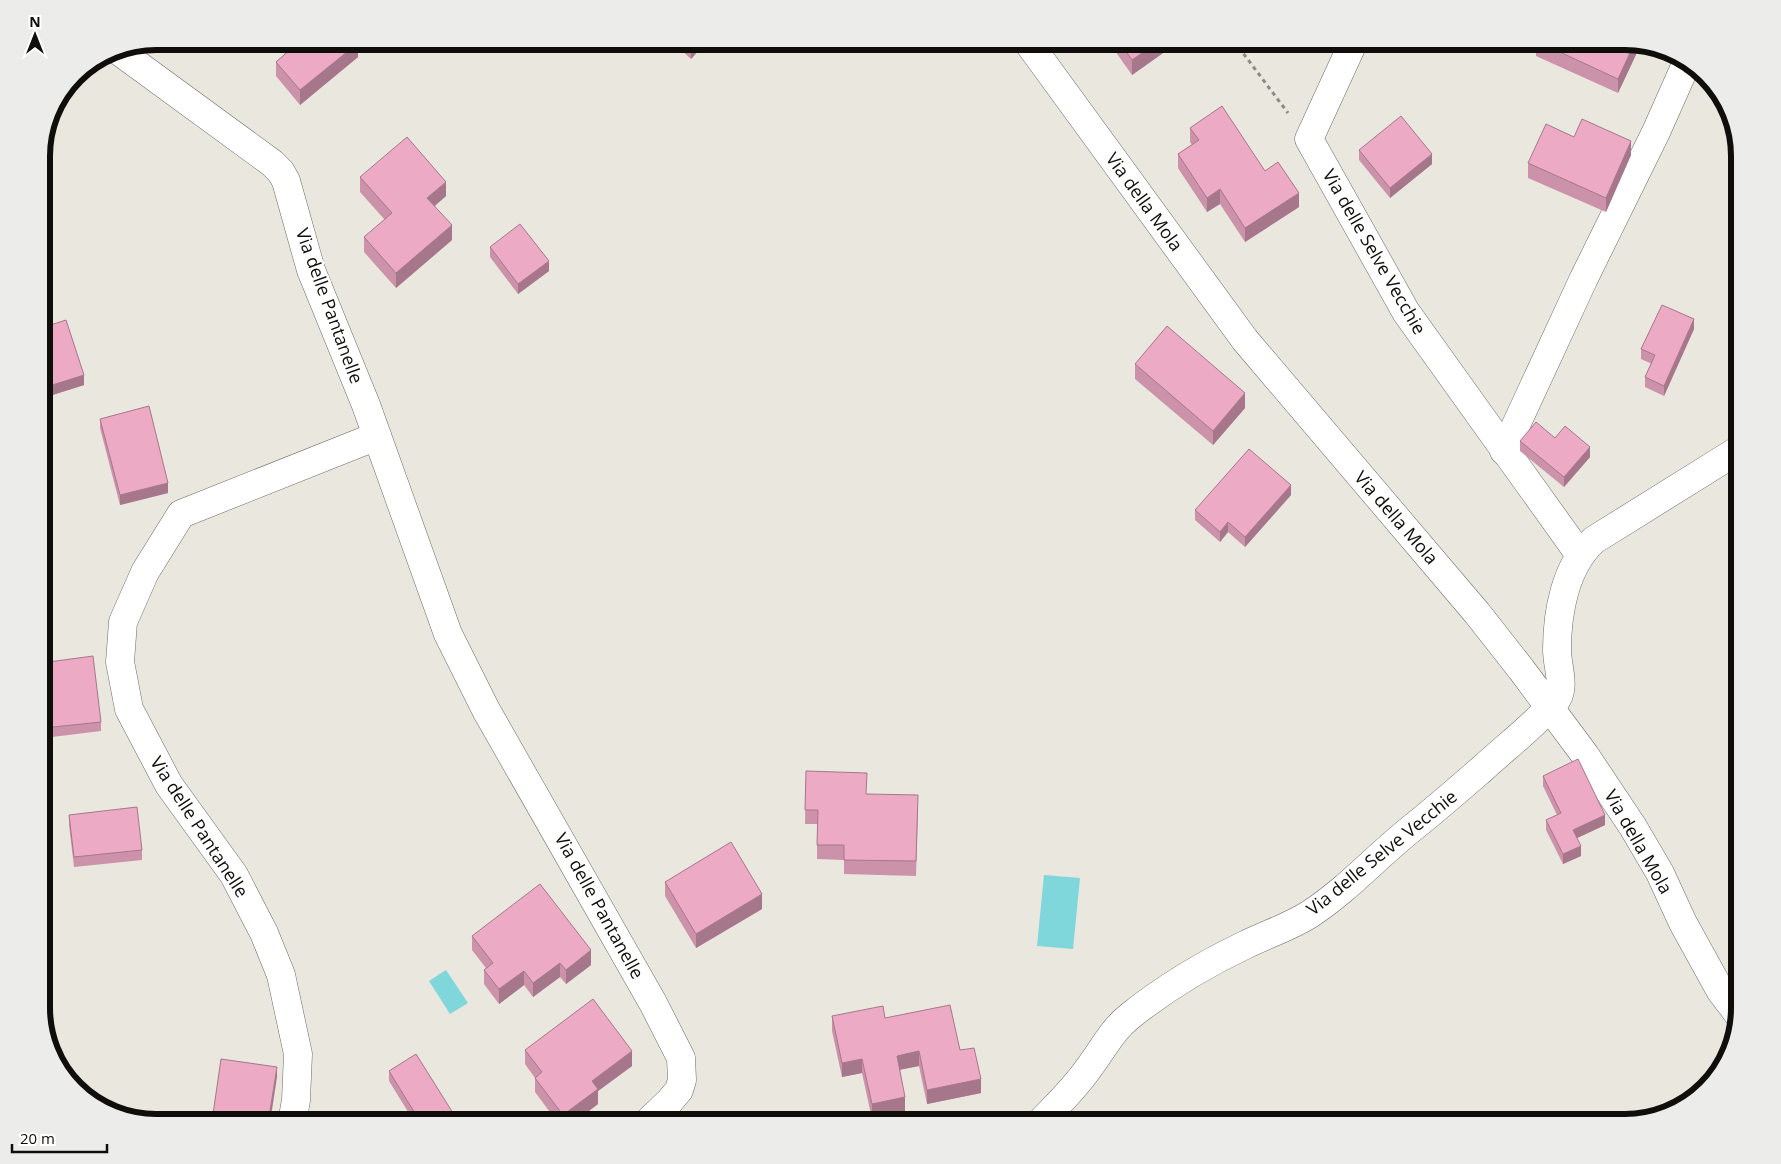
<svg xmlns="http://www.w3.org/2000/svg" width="1781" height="1164" font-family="'Open Sans',sans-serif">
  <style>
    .water { fill: #7fd7db }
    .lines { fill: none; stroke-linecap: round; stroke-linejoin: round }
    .minor-casing { stroke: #6d6b63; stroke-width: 29 }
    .path { stroke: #8c8b84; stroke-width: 3; stroke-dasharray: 4 4; stroke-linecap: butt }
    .minor { stroke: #fff; stroke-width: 28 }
    .wall { fill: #cc92a9 }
    .shaded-wall { fill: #a6778a }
    .building { fill: #edaac5; stroke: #a6778a }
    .labels { text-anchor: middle; stroke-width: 5; stroke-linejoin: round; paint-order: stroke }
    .street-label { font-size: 18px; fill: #0f0e0b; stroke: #fff }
    .rim { fill: none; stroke: #0f0e0b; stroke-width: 6 }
  </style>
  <rect width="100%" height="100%" fill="#e9e7de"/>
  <g class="water">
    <path d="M 1044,875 L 1080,878 L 1073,949 L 1037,946 Z"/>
    <path d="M 446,970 L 468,1003 L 450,1014 L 429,981 Z"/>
  </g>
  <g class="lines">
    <g class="minor-casing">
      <g id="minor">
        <path d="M 1027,41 L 1245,340 L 1477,613 L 1521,669 L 1585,755 L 1633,827 L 1660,873 L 1683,923 L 1720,990 L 1738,1014"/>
        <path d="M 1354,41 L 1309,139 L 1406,312 L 1580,555"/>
        <path d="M 116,49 L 272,163 L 281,172 L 286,181 L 311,270 L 366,405 L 448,634 L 486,710 L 653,1003 L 681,1058 L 682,1080 L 679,1090 L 669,1102 L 647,1123"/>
        <path d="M 1504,451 L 1584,278 L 1656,132 L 1688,60"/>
        <path d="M 292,1123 L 296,1100 L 298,1054 L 281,975 L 264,933 L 234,875 L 169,785 L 129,709 L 120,662 L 123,622 L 145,572 L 181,514 L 377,436"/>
        <path d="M 1040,1123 C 1057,1105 1074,1089 1088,1069 C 1102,1051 1112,1030 1130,1016 C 1165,988 1205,964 1245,945 C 1267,934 1290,927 1310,914 C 1347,890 1377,856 1411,829 C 1435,810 1459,789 1482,769 C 1506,747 1532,727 1554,703 C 1567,689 1557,667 1557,650 C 1557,613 1565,566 1594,540 L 1740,449"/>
      </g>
    </g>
    <path class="path" d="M 1234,41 L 1288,113"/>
    <use href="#minor" class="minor"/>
  </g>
  <g class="wall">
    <path d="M 275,41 L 356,41 L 358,57 L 300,105 L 276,76 L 276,62 L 285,54 Z"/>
    <path d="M 671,41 L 707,41 L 691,59 Z"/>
    <path d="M 1108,41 L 1180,41 L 1132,75 Z"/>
    <path d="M 1536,41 L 1625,41 L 1640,46 L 1618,93 L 1536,56 Z"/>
    <path d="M 1190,128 L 1265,171 L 1299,207 L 1245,242 L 1220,204 L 1207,212 L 1178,168 L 1178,154 L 1192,145 L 1190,142 Z"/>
    <path d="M 1574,137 L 1631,155 L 1606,212 L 1528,178 L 1528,163 Z"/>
    <path d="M 1359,150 L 1432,164 L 1390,198 L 1359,160 Z"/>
    <path d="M 360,177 L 446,196 L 435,206 L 452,240 L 396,288 L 364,252 L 364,237 L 385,220 L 360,192 Z"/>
    <path d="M 490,247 L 549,271 L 518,294 L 490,257 Z"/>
    <path d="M 41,328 L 84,385 L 43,398 L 41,393 Z"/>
    <path d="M 1694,329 L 1664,396 L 1645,387 L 1645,377 L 1652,364 L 1641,359 L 1641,349 Z"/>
    <path d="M 1135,364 L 1245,408 L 1213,445 L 1135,379 Z"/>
    <path d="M 100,419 L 168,493 L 120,505 L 100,428 Z"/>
    <path d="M 1555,438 L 1590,457 L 1564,487 L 1520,451 L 1520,441 Z"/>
    <path d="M 1291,495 L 1245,547 L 1228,532 L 1220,542 L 1195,520 L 1195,510 Z"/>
    <path d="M 41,663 L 101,722 L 101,731 L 44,738 L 41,720 Z"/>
    <path d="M 806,771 L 866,794 L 918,810 L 916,876 L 844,874 L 844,860 L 817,859 L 817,824 L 805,824 Z"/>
    <path d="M 1543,776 L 1605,825 L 1577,838 L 1581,856 L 1563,864 L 1546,830 L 1546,820 L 1557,815 L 1543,786 Z"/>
    <path d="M 69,815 L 142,850 L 142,860 L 74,867 L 69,825 Z"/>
    <path d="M 665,882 L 762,909 L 696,948 L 665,896 Z"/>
    <path d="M 472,936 L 591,965 L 566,984 L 560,977 L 533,997 L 524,985 L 499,1004 L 484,984 L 484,970 L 486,968 L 472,950 Z"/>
    <path d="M 832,1016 L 885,1018 L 960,1050 L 981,1093 L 927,1104 L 919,1066 L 900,1070 L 905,1111 L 872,1119 L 862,1073 L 842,1077 L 832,1031 Z"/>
    <path d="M 525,1050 L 632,1066 L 598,1091 L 598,1104 L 573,1123 L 558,1123 L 535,1092 L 535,1078 L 525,1064 Z"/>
    <path d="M 389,1071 L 458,1123 L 415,1123 L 389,1081 Z"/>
  </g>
  <g class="shaded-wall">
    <path d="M 251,41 L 256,41 L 251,45 Z"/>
    <path d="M 694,41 L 707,41 L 691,59 L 691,45 Z"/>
    <path d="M 1159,41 L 1180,41 L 1132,75 L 1132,60 Z"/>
    <path d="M 358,43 L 358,57 L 300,105 L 300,90 Z"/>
    <path d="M 1634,44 L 1640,46 L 1618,93 L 1618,79 Z"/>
    <path d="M 1631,141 L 1631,155 L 1606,212 L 1606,198 Z"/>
    <path d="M 1432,154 L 1432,164 L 1390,198 L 1390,188 Z"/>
    <path d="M 446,182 L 446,196 L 427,212 L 427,198 Z"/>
    <path d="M 1220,189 L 1220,204 L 1207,212 L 1207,198 Z"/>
    <path d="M 1299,193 L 1299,207 L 1245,242 L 1245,228 Z"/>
    <path d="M 452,225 L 452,240 L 396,288 L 396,273 Z"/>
    <path d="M 549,261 L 549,271 L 518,294 L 518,284 Z"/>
    <path d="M 1694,319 L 1694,329 L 1664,396 L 1664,386 Z"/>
    <path d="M 84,375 L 84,385 L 43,398 L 43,388 Z"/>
    <path d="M 1245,393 L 1245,408 L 1213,445 L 1213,431 Z"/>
    <path d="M 1590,447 L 1590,457 L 1564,487 L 1564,477 Z"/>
    <path d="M 168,483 L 168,493 L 120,505 L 120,495 Z"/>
    <path d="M 1291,485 L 1291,495 L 1245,547 L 1245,537 Z"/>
    <path d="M 1228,522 L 1228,532 L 1220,542 L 1220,532 Z"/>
    <path d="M 1605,815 L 1605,825 L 1573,840 L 1573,830 Z"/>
    <path d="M 1581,846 L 1581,856 L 1563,864 L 1563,854 Z"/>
    <path d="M 762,894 L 762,909 L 696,948 L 696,934 Z"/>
    <path d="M 591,950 L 591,965 L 566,984 L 566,970 Z"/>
    <path d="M 560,963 L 560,977 L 533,997 L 533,983 Z"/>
    <path d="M 524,971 L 524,985 L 499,1004 L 499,989 Z"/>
    <path d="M 632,1051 L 632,1066 L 598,1091 L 598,1104 L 573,1123 L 563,1123 L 563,1115 L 592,1081 Z"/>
    <path d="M 919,1051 L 919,1066 L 897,1070 L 897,1056 Z"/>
    <path d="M 862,1059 L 862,1073 L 842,1077 L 842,1063 Z"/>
    <path d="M 277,1067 L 277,1077 L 270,1123 L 268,1123 Z"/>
    <path d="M 981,1079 L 981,1093 L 927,1104 L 927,1090 Z"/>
    <path d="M 905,1097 L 905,1111 L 872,1119 L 872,1104 Z"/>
  </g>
  <g class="building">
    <path d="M 287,41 L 356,41 L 358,43 L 300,90 L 276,62 L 292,48 Z"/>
    <path d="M 687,41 L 694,41 L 691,45 Z"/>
    <path d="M 1119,41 L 1159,41 L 1132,60 Z"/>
    <path d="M 1536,41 L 1625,41 L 1634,44 L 1618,79 Z"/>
    <path d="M 1222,106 L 1265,171 L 1278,162 L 1299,193 L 1245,228 L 1220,189 L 1207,198 L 1178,154 L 1199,140 L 1190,128 Z"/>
    <path d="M 1401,116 L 1432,154 L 1390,188 L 1359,150 Z"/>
    <path d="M 1582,119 L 1631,141 L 1606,198 L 1528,163 L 1546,124 L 1574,137 Z"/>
    <path d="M 407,137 L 446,182 L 427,198 L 452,225 L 396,273 L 364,237 L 392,213 L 360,177 Z"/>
    <path d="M 520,224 L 549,261 L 518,284 L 490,247 Z"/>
    <path d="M 1662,305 L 1694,319 L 1664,386 L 1645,377 L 1655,355 L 1641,349 Z"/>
    <path d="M 66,320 L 84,375 L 43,388 L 41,383 L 41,328 Z"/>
    <path d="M 1167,326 L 1245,393 L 1213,431 L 1135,364 Z"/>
    <path d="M 149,406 L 168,483 L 120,495 L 100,419 Z"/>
    <path d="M 1536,422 L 1555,438 L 1565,426 L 1590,447 L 1564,477 L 1520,441 Z"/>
    <path d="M 1249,449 L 1291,485 L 1245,537 L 1228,522 L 1220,532 L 1195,510 Z"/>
    <path d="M 93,656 L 101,722 L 44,728 L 41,710 L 41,663 Z"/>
    <path d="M 1578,759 L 1605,815 L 1573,830 L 1581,846 L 1563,854 L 1546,820 L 1561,813 L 1543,776 Z"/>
    <path d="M 806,771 L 867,773 L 866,794 L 918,795 L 916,861 L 844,860 L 844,845 L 817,845 L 818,810 L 805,810 Z"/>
    <path d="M 137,807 L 142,850 L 74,857 L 69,815 Z"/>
    <path d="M 731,842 L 762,894 L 696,934 L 665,882 Z"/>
    <path d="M 540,884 L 591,950 L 566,970 L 560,963 L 533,983 L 524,971 L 499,989 L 484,970 L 493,963 L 472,936 Z"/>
    <path d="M 593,999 L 632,1051 L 592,1081 L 598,1089 L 563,1115 L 535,1078 L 542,1072 L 525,1050 Z"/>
    <path d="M 950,1005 L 960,1050 L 974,1048 L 981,1079 L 927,1090 L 919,1051 L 897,1056 L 905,1097 L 872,1104 L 862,1059 L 842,1063 L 832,1016 L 883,1006 L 885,1018 Z"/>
    <path d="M 416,1054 L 458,1121 L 456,1123 L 421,1123 L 389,1071 Z"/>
    <path d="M 221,1059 L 277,1067 L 268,1123 L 223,1123 L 212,1121 Z"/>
  </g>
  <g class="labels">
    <g class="street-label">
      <text transform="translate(1144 202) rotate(54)" y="6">Via della Mola</text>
      <text transform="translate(1374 252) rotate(60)" y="6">Via delle Selve Vecchie</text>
      <text transform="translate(329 306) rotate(70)" y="6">Via delle Pantanelle</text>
      <text transform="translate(1396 518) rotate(49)" y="6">Via della Mola</text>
      <text transform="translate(199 827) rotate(57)" y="6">Via delle Pantanelle</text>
      <text transform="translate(1638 842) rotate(60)" y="6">Via della Mola</text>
      <text transform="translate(1382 853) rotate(-39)" y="6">Via delle Selve Vecchie</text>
      <text transform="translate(599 906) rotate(61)" y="6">Via delle Pantanelle</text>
    </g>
  </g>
  <path d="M0 0H1781V1164H0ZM156 50H1625A106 106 0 0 1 1731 156V1008A106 106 0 0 1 1625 1114H156A106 106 0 0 1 50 1008V156A106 106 0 0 1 156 50Z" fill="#ececeb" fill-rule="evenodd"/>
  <path class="rim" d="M156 50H1625A106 106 0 0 1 1731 156V1008A106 106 0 0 1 1625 1114H156A106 106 0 0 1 50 1008V156A106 106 0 0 1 156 50Z"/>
  <g transform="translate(35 35)" stroke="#ffffff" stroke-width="4" paint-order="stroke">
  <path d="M0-4L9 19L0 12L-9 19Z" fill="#0f0e0b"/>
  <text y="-8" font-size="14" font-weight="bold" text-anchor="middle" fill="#0f0e0b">N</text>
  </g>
  <path d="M12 1144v8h95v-8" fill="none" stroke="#0f0e0b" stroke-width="2.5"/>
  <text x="20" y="1144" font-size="15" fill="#0f0e0b" stroke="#ffffff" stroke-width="4" paint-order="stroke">20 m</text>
</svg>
